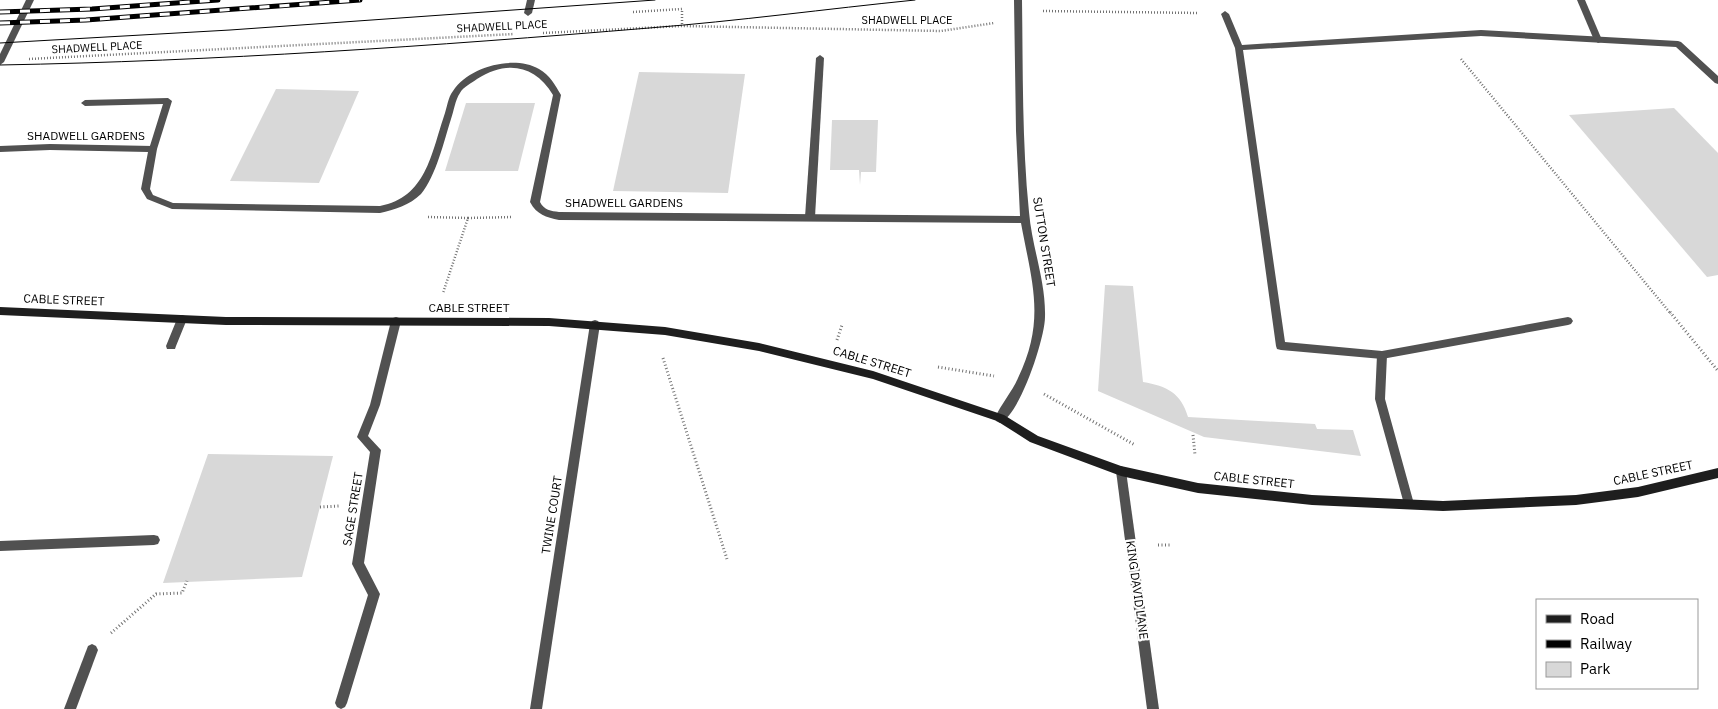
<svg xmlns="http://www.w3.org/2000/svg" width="1718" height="709" font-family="'IBM Plex Sans',sans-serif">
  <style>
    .green { fill: #d8d8d8 }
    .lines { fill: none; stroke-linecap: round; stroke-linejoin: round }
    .path-far1 { stroke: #737373; stroke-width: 2.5; stroke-dasharray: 1 2; stroke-linecap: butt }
    .path { stroke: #737373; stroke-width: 3; stroke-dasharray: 1 2.5; stroke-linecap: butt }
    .lane { fill: #515151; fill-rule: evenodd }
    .street { fill: #515151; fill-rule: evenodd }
    .secondary { fill: #1e1e1e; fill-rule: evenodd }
    .tram { stroke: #000; stroke-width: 1 }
    .rail-casing { stroke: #000; stroke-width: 5 }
    .rail { stroke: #fff; stroke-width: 3; stroke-dasharray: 10; stroke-linecap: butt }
    .labels { text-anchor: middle; stroke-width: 4.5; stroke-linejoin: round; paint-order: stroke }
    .far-street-label { font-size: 11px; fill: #000; stroke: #fff }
    .street-label { font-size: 12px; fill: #000; stroke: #fff }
  </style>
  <rect width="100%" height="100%" fill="#fff"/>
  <g class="green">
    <path d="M 639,72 L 745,74 L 728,193 L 613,191 Z"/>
    <path d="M 276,89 L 359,91 L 319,183 L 230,181 Z"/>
    <path d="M 466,103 L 535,103 L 518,171 L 445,171 Z"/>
    <path d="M 1674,108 L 1718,153 L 1718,275 L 1707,277 L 1569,115 Z"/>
    <path d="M 832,120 L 878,120 L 876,172 L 861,172 L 860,185 L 859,170 L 830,170 Z"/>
    <path d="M 1105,285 L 1133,286 L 1143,382 C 1167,386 1181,393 1188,417 L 1315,424 L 1317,429 L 1353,430 L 1361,456 L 1204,437 L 1098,391 Z"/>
    <path d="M 208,454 L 333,456 L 302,577 L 163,583 Z"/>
  </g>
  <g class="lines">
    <g class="path-far1">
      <path d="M 1043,11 L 1199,13"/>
      <path d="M 633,12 L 682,9 L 682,26"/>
      <path d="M 543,33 L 682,26 L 941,31 L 994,23"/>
      <path d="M 29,59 L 514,34"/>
      <path d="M 1461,59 L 1671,314"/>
      <path d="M 428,217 L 468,218 L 443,293"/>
      <path d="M 468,218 L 513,217"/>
    </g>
    <g class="path">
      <path d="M 1670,312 L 1718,371"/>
      <path d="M 837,340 L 842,325"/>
      <path d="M 663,358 L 727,559"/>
      <path d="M 938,367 L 994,376"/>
      <path d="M 1044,394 L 1135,445"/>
      <path d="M 1193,435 L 1195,455"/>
      <path d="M 320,507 L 339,506"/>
      <path d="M 1158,545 L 1171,545"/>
      <path d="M 111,633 L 156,594 L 182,593 L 187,581"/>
    </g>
    <g class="lane">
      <path d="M 527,0 L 535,0 L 532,13 L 528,16 L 524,13 Z"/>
      <path d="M 1225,11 L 1229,14 L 1242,45 L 1481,30 L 1678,41 L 1681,42 L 1718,76 L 1718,84 L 1715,83 L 1676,47 L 1481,36 L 1243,50 L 1285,342 L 1382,351 L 1568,317 L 1571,318 L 1573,321 L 1571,324 L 1568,325 L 1382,359 L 1281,350 L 1277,349 L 1276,346 L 1235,48 L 1221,14 Z"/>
      <path d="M 820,55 L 824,58 L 815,217 L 810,221 L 805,217 L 816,58 Z"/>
      <path d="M 168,98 L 172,101 L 157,149 L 153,152 L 149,149 L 163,104 L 85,106 L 81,103 L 85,100 Z"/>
      <path d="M 182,315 L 185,316 L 187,319 L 176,346 L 175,349 L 167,349 L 166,346 L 177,319 L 179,316 Z"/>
      <path d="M 154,535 L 158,536 L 160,540 L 158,544 L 154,545 L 0,551 L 0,541 Z"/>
    </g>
    <g class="street">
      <path d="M 26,0 L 34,0 L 4,62 L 0,65 L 0,54 Z"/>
      <path d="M 1014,0 L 1022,0 C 1023,71 1022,142 1029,212 C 1032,248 1046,281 1045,317 C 1045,338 1020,415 1000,423 L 996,421 L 995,418 C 1001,404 1012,392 1018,378 C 1046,320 1032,283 1021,223 L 559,220 C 546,217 537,215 530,202 L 553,95 C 535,65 507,60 477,79 C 472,83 463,87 460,93 C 455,100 454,111 451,119 C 444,141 436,176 421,194 C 410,205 394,210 380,213 L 172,209 L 147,199 L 141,189 L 148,152 L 50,150 L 0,152 L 0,146 L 50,144 L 153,146 L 157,149 L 150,189 L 153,195 L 173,203 L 380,206 C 426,197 431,155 444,116 C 447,108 448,97 453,91 C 469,66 514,55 539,69 C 550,75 555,85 561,95 L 540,202 C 544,210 551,211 559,212 L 1020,216 L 1016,131 Z"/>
      <path d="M 1577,0 L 1585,0 L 1602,40 L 1601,42 L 1598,43 L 1594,40 Z"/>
      <path d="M 396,317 L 399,318 L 401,321 L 380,405 L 368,436 L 381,450 L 364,563 L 380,594 L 347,703 L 345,707 L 341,709 L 337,707 L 335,703 L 368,595 L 352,564 L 370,452 L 357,437 L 370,405 L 391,321 L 393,318 Z"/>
      <path d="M 595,320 L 598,321 L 600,324 L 542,709 L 530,709 L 590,324 L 592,321 Z"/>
      <path d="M 1382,351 L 1386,352 L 1387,355 L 1385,399 L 1414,504 L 1413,508 L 1409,509 L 1405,508 L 1404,504 L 1375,399 L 1377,355 L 1378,352 Z"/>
      <path d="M 1121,466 L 1125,468 L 1126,471 L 1159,709 L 1147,709 L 1116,471 L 1117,468 Z"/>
      <path d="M 92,644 L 96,646 L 98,650 L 76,709 L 64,709 L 88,646 Z"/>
    </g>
    <path class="secondary" d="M 0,307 L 226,317 L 549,318 L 665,327 L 759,343 L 873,371 L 1004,415 L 1038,436 L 1121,466 L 1198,483 L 1312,495 L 1443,501 L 1576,495 L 1638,487 L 1718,468 L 1718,478 L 1638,497 L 1576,505 L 1443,511 L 1312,505 L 1198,493 L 1121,476 L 1030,442 L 997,421 L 873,379 L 759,351 L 665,335 L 549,326 L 226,325 L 0,315 Z"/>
    <g class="tram">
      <path d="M 0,43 L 230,30 L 655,0"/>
      <path d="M 0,65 C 217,61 433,46 649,28 C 738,21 826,9 915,0"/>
    </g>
    <g class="rail-casing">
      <g id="rail">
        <path d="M 0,12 L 92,9 L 218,0"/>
        <path d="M 0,23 L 86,20 L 360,0"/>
      </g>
    </g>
    <use href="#rail" class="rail"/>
  </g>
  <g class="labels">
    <g class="far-street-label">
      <text x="907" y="24">SHADWELL PLACE</text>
      <text transform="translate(502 26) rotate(-3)" y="4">SHADWELL PLACE</text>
      <text transform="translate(97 47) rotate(-3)" y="4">SHADWELL PLACE</text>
    </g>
    <g class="street-label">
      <text x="86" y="140">SHADWELL GARDENS</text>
      <text x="624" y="207">SHADWELL GARDENS</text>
      <text transform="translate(1044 242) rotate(81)" y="4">SUTTON STREET</text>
      <text transform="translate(64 300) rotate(2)" y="4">CABLE STREET</text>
      <text x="469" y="312">CABLE STREET</text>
      <text transform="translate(872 362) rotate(17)" y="4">CABLE STREET</text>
      <text transform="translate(1653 473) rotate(-12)" y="4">CABLE STREET</text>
      <text transform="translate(1254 480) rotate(6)" y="4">CABLE STREET</text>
      <text transform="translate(353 509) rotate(-81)" y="4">SAGE STREET</text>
      <text transform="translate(552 515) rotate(-81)" y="4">TWINE COURT</text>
      <text transform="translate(1137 590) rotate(82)" y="4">KING DAVID LANE</text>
    </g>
  </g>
  <rect x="1536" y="599" width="162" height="90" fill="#ffffff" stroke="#999999"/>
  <rect x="1546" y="615" width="25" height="8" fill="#1e1e1e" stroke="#999999"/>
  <text x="1580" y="624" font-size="15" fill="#000000">Road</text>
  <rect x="1546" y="640" width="25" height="8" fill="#000000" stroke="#999999"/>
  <text x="1580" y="649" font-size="15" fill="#000000">Railway</text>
  <rect x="1546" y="662" width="25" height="15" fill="#d8d8d8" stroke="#999999"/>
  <text x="1580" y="674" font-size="15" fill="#000000">Park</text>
</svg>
